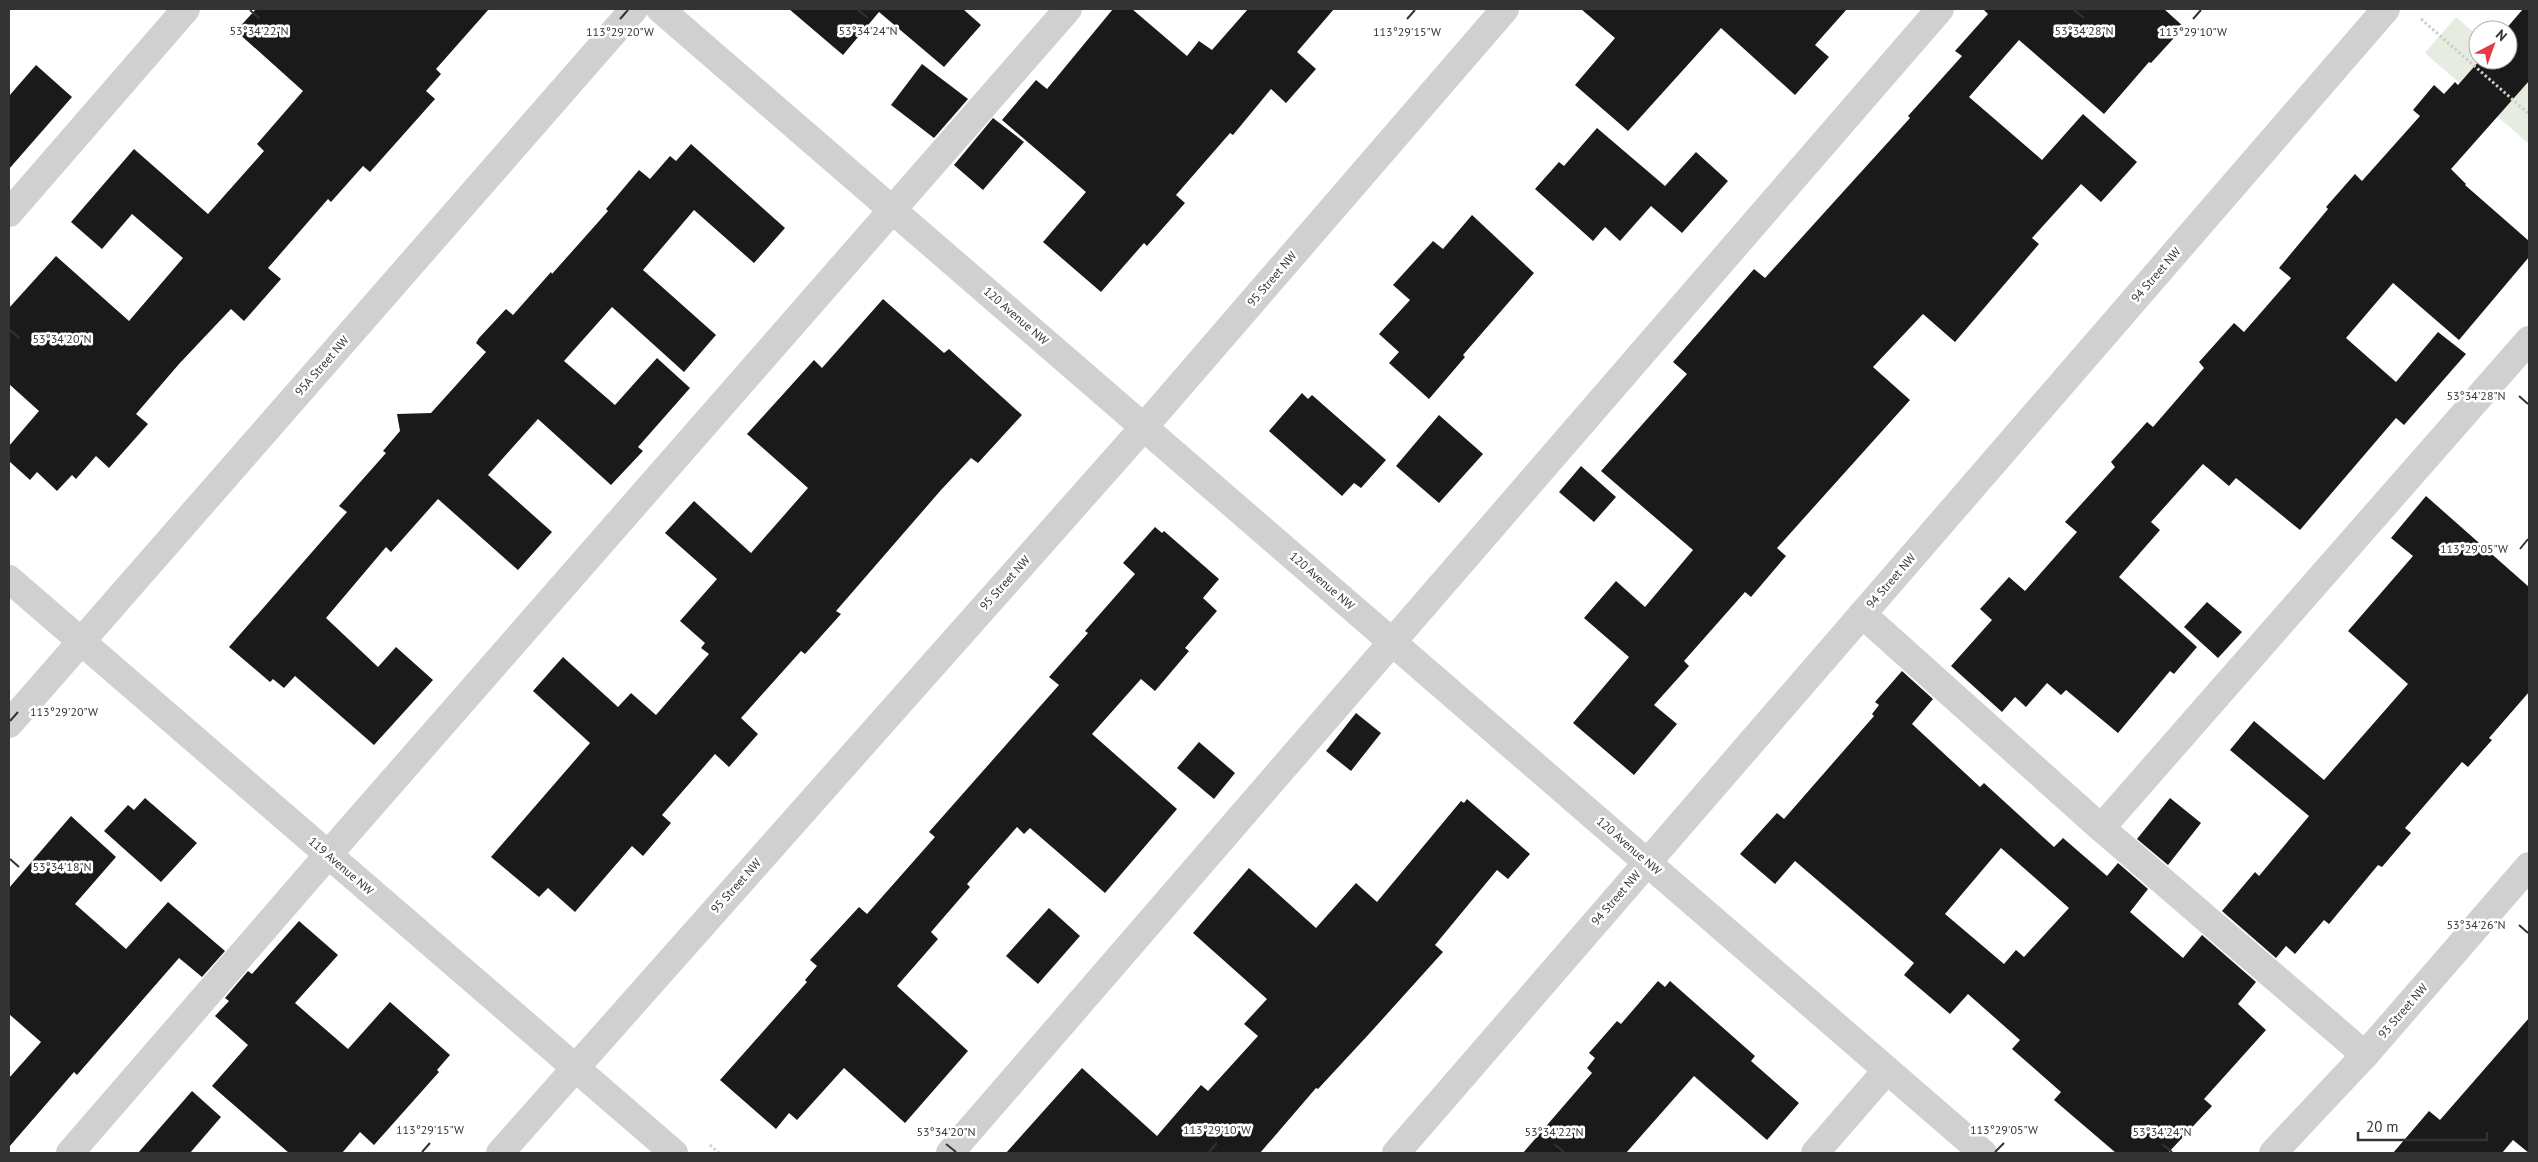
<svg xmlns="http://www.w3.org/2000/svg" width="2538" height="1162" font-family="'PT Sans',sans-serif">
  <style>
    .green { fill: #e6ecdf }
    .building { fill: #1a1a1a; fill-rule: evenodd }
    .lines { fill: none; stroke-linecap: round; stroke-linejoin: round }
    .path { stroke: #cdcdcd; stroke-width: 3; stroke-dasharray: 2.5 2.5; stroke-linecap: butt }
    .minor { stroke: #d0d0d0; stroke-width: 28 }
    .ticks { fill: none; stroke: #333; stroke-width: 2 }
    .labels { text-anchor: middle; stroke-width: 5; stroke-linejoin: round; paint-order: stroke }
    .street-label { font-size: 12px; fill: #333; stroke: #fff }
    .ticks-label { font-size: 12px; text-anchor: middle; fill: #333; stroke: #fff; stroke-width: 5; stroke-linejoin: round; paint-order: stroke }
  </style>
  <rect width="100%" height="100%" fill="#fff"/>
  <path class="green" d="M 2456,17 L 2478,36 L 2478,60 L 2506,60 L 2529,80 L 2529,144 L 2425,53 Z"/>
  <g class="building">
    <path d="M 256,9 L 489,9 L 436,69 L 441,74 L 426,91 L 435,99 L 370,172 L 363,166 L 331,202 L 328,199 L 268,268 L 281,279 L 244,321 L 231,309 L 179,364 L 136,414 L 148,424 L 109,468 L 96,456 L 76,479 L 72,475 L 57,491 L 37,472 L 30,480 L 9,461 L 9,446 L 39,411 L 9,384 L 9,308 L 56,256 L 129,321 L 183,258 L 132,214 L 102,249 L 71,222 L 134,149 L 208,214 L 264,151 L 257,144 L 303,91 L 236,31 Z"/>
    <path d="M 789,9 L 963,9 L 981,25 L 944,67 L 879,12 L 843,55 Z"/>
    <path d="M 1113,9 L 1132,9 L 1187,56 L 1199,41 L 1212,50 L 1248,9 L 1334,9 L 1297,52 L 1316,69 L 1286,103 L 1271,89 L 1233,135 L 1230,133 L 1176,195 L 1185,203 L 1147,246 L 1144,243 L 1101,292 L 1043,242 L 1086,192 L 1002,120 L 1036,80 L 1047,89 Z"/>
    <path d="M 1581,9 L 1847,9 L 1815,45 L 1829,57 L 1795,95 L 1721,28 L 1628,131 L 1575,85 L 1615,38 Z"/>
    <path d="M 1983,9 L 2164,9 L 2184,27 L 2151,63 L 2149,62 L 2104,114 L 2019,40 L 1969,97 L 2042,160 L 2083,114 L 2137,162 L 2101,202 L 2081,184 L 2032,238 L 2039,244 L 1955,342 L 1923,314 L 1873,367 L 1910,400 L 1777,548 L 1786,556 L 1751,597 L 1745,592 L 1684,661 L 1689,666 L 1654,705 L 1677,724 L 1634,775 L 1573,723 L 1629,657 L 1584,618 L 1616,581 L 1645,607 L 1693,550 L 1601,471 L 1687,374 L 1673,362 L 1754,269 L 1765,278 L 1910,118 L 1908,116 L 1962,56 L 1955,51 L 1988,14 Z"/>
    <path d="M 2523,9 L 2529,9 L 2529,81 L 2451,169 L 2466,184 L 2465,185 L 2529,241 L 2529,257 L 2459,340 L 2393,283 L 2346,338 L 2396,382 L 2438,332 L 2466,354 L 2404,425 L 2396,418 L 2300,530 L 2236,478 L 2229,486 L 2203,464 L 2151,522 L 2160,530 L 2119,577 L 2197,647 L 2174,674 L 2170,671 L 2118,733 L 2066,690 L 2061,695 L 2047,683 L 2026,707 L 2015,697 L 2002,712 L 1951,666 L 1992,620 L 1980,609 L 2009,577 L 2025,591 L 2077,532 L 2065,522 L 2115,467 L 2111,462 L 2147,422 L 2153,427 L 2204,368 L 2199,362 L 2234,323 L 2244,332 L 2291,278 L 2279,268 L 2328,209 L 2326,207 L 2355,174 L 2362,181 L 2420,116 L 2413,110 L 2434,85 L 2444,94 L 2455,82 L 2458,85 L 2480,60 L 2508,60 L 2508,30 L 2505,30 Z"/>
    <path d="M 922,64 L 968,99 L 934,138 L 891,105 Z"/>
    <path d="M 36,65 L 72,97 L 9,169 L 9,96 Z"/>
    <path d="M 993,118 L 1024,142 L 983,190 L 954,165 Z"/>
    <path d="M 1597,128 L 1665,186 L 1696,152 L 1728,181 L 1682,233 L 1651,206 L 1620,241 L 1605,227 L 1593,241 L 1535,189 L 1559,162 L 1564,166 Z"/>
    <path d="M 691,144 L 785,228 L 754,263 L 694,210 L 643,270 L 716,335 L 684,372 L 612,307 L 564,361 L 615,405 L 657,358 L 690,388 L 638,447 L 643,451 L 611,485 L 538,419 L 488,475 L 552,532 L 518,570 L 438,499 L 391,552 L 386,547 L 326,618 L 378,667 L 396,647 L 433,680 L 374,745 L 295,676 L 284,688 L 273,679 L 270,682 L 229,647 L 347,512 L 339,506 L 386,453 L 383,451 L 400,431 L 397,414 L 431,413 L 486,352 L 476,343 L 479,338 L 506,309 L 513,315 L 551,272 L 552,274 L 608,211 L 606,209 L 639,170 L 650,179 L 670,156 L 676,161 Z"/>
    <path d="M 1472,215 L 1534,273 L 1463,355 L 1465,357 L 1429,399 L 1389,363 L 1399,352 L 1379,334 L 1410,300 L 1393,285 L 1433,241 L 1443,249 Z"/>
    <path d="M 883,299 L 944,353 L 949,349 L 1022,415 L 978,463 L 971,458 L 941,490 L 836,611 L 841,614 L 805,654 L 801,651 L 741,718 L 758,734 L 729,767 L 715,754 L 662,815 L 671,823 L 643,856 L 632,846 L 575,912 L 548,888 L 539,897 L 491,857 L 590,743 L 533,691 L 563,657 L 618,707 L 631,693 L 656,715 L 709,654 L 701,648 L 705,643 L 680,621 L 717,579 L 665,533 L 694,501 L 751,553 L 808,488 L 747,434 L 814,360 L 822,368 Z"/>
    <path d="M 1302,393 L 1308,399 L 1312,395 L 1386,460 L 1361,488 L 1354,483 L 1342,496 L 1269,431 Z"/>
    <path d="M 1439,415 L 1483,454 L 1439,503 L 1396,466 Z"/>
    <path d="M 1581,466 L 1616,497 L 1594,522 L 1559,492 Z"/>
    <path d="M 2426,496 L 2529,587 L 2529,692 L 2489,738 L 2492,740 L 2468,767 L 2462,762 L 2405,828 L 2411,833 L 2382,867 L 2378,865 L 2329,924 L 2324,920 L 2295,954 L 2286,946 L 2276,958 L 2222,911 L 2255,872 L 2259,876 L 2309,816 L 2230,750 L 2254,721 L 2324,780 L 2408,684 L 2348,631 L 2413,556 L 2391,538 Z"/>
    <path d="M 1155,527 L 1162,533 L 1164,531 L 1219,579 L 1203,598 L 1217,611 L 1185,648 L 1189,651 L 1155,691 L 1141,679 L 1092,734 L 1177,809 L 1105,893 L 1030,828 L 1024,834 L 1017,827 L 967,884 L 970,887 L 931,932 L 938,939 L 897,986 L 968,1051 L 905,1123 L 844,1068 L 797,1120 L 789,1113 L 776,1129 L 720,1080 L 807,982 L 805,980 L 817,966 L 810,960 L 859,907 L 867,914 L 935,837 L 929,832 L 1059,685 L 1049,677 L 1088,633 L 1085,631 L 1135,574 L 1123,563 Z"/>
    <path d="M 2207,602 L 2242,632 L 2218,658 L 2184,627 Z"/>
    <path d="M 1902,671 L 1933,699 L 1912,724 L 1980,787 L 1984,783 L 2054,847 L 2063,838 L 2107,876 L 2118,863 L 2148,889 L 2130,912 L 2183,958 L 2202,935 L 2256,982 L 2238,1004 L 2266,1030 L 2204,1099 L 2212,1106 L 2168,1153 L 2116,1153 L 2054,1100 L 2061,1092 L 2012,1049 L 2020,1040 L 1968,994 L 1950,1014 L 1904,975 L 1914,963 L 1795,861 L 1775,884 L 1740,854 L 1777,813 L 1784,819 L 1874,716 L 1872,714 L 1879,705 L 1875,702 ZM 2001,848 L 2069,908 L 2024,957 L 2016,950 L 2004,964 L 1945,914 Z"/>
    <path d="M 1356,713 L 1381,733 L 1351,771 L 1326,751 Z"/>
    <path d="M 1199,742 L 1235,773 L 1214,799 L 1177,768 Z"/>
    <path d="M 145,798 L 197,843 L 161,882 L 104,831 L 128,805 L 134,810 Z"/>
    <path d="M 2170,798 L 2201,823 L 2168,865 L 2137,839 Z"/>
    <path d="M 1467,799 L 1530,854 L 1508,879 L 1497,870 L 1435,945 L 1443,952 L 1369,1034 L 1318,1089 L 1316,1088 L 1260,1153 L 1006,1153 L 1082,1068 L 1157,1136 L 1201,1085 L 1208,1091 L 1258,1036 L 1244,1024 L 1267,999 L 1193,933 L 1249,868 L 1316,928 L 1356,883 L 1377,902 L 1461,801 L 1464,803 Z"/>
    <path d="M 71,816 L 116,857 L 75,904 L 126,949 L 168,902 L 225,951 L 202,977 L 179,958 L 77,1075 L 74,1072 L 9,1147 L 9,1078 L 41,1042 L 9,1014 L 9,888 Z"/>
    <path d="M 1049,908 L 1080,936 L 1038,984 L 1006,956 Z"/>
    <path d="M 299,921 L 338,955 L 295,1003 L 348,1049 L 390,1002 L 450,1055 L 437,1070 L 439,1072 L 374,1145 L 360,1132 L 342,1153 L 289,1153 L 212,1086 L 248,1045 L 215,1016 L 229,1001 L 225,998 L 248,971 L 252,974 Z"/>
    <path d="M 1658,981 L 1665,987 L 1670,981 L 1755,1056 L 1751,1061 L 1799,1103 L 1767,1140 L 1694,1076 L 1626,1153 L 1523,1153 L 1592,1073 L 1587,1068 L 1595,1058 L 1589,1053 L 1617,1021 L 1621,1024 Z"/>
    <path d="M 2529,1018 L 2529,1153 L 2513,1140 L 2502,1153 L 2393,1153 L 2429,1111 L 2440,1120 Z"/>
    <path d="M 192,1091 L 221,1117 L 190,1153 L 138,1153 Z"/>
  </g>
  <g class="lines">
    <g class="path">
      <path d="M 2421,19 L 2529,114"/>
      <path d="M 710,1145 L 719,1153"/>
    </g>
    <g class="minor">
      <path d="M 660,9 L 1983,1153"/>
      <path d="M 9,213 L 186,9"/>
      <path d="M 9,579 L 674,1153"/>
      <path d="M 1862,614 L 2101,828 L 2529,340"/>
      <path d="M 9,724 L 634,9"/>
      <path d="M 2101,828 L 2365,1055"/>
      <path d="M 70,1153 L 347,833 L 1068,9"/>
      <path d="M 500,1153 L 1144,427 L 1505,9"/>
      <path d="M 950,1153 L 1940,9"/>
      <path d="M 1396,1153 L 2386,9"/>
      <path d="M 1815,1153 L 1887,1070"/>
      <path d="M 2273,1153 L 2365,1055 L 2529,866"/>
    </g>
  </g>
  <path class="ticks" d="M 250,10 L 259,18M 858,10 L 868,18M 2074,10 L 2084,18M 620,19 L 628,10M 1407,19 L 1415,10M 2193,19 L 2201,10M 10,330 L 19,338M 2519,396 L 2528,404M 2520,549 L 2528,539M 10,721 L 18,712M 10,859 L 19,867M 2519,925 L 2528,933M 946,1144 L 956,1152M 1554,1144 L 1564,1152M 2162,1144 L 2172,1152M 422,1152 L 430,1143M 1209,1152 L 1217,1143M 1995,1152 L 2004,1143"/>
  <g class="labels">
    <g class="street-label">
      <text transform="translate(2156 275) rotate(-49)" y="4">94 Street NW</text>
      <text transform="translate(1272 279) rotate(-49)" y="4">95 Street NW</text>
      <text transform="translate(1016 316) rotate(41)" y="4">120 Avenue NW</text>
      <text transform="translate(322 366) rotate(-49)" y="4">95A Street NW</text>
      <text transform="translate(1322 581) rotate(41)" y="4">120 Avenue NW</text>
      <text transform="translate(1891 581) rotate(-49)" y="4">94 Street NW</text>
      <text transform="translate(1005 583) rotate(-48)" y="4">95 Street NW</text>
      <text transform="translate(1629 846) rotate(41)" y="4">120 Avenue NW</text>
      <text transform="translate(341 866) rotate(41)" y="4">119 Avenue NW</text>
      <text transform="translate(736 886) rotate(-48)" y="4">95 Street NW</text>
      <text transform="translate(1616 898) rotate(-49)" y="4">94 Street NW</text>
      <text transform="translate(2403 1011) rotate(-49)" y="4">93 Street NW</text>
    </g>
  </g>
  <g class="ticks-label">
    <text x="259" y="35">53°34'22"N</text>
    <text x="868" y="35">53°34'24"N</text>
    <text x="2084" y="35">53°34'28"N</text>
    <text x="620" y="36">113°29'20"W</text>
    <text x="1407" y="36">113°29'15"W</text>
    <text x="2193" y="36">113°29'10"W</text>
    <text x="62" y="343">53°34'20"N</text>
    <text x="2476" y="400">53°34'28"N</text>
    <text x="2474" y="553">113°29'05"W</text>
    <text x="64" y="716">113°29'20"W</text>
    <text x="62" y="871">53°34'18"N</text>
    <text x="2476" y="929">53°34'26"N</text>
    <text x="430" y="1134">113°29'15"W</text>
    <text x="1217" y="1134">113°29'10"W</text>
    <text x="2004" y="1134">113°29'05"W</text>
    <text x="946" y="1136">53°34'20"N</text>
    <text x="1554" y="1136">53°34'22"N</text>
    <text x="2162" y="1136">53°34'24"N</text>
  </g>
  <rect width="2538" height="1162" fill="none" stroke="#333333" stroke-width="20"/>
  <g transform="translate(2493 45) rotate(41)"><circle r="24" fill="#ffffff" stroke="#adadad"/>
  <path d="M0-4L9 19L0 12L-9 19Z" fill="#e63946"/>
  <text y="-8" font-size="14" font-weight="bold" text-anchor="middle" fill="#333333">N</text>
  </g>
  <path d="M2358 1132v8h129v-8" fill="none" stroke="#333333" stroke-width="2.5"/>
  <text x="2366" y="1132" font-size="15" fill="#333333" stroke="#ffffff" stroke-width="4" paint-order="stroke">20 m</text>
</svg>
